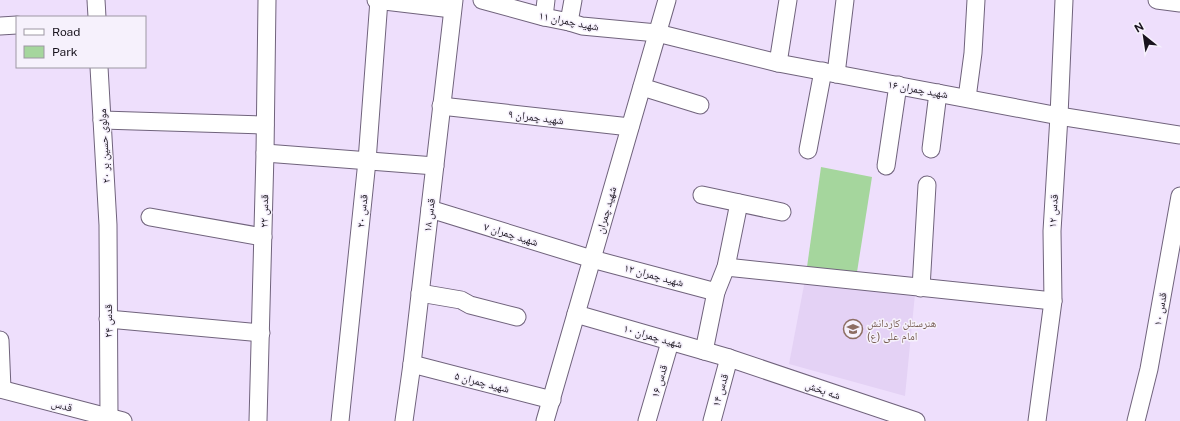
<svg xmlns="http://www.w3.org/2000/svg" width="1180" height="421" font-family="'Public Sans','Noto Naskh Arabic',sans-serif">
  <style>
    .built { fill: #e4d2f5 }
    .green { fill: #a5d69d }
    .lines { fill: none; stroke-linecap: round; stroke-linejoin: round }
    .minor-casing { stroke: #70637c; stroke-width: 19 }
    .minor { stroke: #fff; stroke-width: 17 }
    .labels { text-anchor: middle; stroke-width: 3; stroke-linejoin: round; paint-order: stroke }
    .street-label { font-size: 11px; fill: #18131d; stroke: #f6f1fc }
    .education-label { font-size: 11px; fill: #785e54; stroke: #f6f1fc; text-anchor: start }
  </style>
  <rect width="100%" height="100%" fill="#eedffc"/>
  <path class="built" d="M 805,280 L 915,294 L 905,396 L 789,364 Z"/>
  <path class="green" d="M 821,167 L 872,177 L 857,272 L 807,267 Z"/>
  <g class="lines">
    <g class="minor-casing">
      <g id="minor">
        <path d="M 96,0 L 97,17"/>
        <path d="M 376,0 L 452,9"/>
        <path d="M 482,0 L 544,17 L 569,22 L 582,26 L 657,33 L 778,63 L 1059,116 L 1180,135"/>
        <path d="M 1157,0 L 1180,3"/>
        <path d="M 544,17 L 546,0"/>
        <path d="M 569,22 L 573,0"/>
        <path d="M 0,26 L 17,25"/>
        <path d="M 778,63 L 788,0"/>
        <path d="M 99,67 L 108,225 L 109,417"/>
        <path d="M 836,74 L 845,0"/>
        <path d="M 642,87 L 700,105"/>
        <path d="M 967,98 L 973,53 L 976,0"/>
        <path d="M 441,106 L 630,127"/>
        <path d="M 102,120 L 265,125"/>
        <path d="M 931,149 L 938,93"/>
        <path d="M 808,150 L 823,71"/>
        <path d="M 265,153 L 435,166"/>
        <path d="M 886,166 L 898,85"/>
        <path d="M 702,195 L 782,212"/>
        <path d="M 430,209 L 592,259 L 716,292"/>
        <path d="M 150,217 L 263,237"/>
        <path d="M 726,267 L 1053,301"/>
        <path d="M 921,288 L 927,185"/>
        <path d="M 420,293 L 461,300 L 470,305 L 517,317"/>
        <path d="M 576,314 L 729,358 L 916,421"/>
        <path d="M 108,319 L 261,333"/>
        <path d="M 0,340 L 2,389"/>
        <path d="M 704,351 L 716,292 L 726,267 L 739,203"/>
        <path d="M 412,364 L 552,400"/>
        <path d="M 0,389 L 123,421"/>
        <path d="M 258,421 L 265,153 L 267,0"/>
        <path d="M 340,421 L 367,161 L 379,0"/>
        <path d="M 404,421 L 412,364 L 454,0"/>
        <path d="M 545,421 L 667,0"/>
        <path d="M 647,421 L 670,342"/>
        <path d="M 712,421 L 729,358"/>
        <path d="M 1037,421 L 1053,301 L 1052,231 L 1059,116 L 1064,0"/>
        <path d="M 1136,421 L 1149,369 L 1180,196"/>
      </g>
    </g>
    <use href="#minor" class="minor"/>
  </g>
  <defs>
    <g id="school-ring" transform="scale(1)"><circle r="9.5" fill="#f6f1fc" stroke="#8d6e63" stroke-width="1.5"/><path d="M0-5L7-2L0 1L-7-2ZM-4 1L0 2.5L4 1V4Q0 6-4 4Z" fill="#8d6e63"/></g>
  </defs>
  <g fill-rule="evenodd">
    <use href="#school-ring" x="853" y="329"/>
  </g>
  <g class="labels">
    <g class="street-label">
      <text transform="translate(569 21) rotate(11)" y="4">شهید چمران ۱۱</text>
      <text transform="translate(918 89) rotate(10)" y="4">شهید چمران ۱۶</text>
      <text transform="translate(536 117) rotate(7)" y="4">شهید چمران ۹</text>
      <text transform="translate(104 146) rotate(-93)" y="4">مولوی حسین بر ۲۰</text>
      <text transform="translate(606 210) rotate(-74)" y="4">شهید چمران</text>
      <text transform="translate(264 211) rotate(-89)" y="4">قدس ۲۲</text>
      <text transform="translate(362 211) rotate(-84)" y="4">قدس ۲۰</text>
      <text transform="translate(1053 211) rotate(-87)" y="4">قدس ۱۲</text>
      <text transform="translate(429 215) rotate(-83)" y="4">قدس ۱۸</text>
      <text transform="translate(511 234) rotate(17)" y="4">شهید چمران ۷</text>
      <text transform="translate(654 275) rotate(15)" y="4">شهید چمران ۱۲</text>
      <text transform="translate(1160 309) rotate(-80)" y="4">قدس ۱۰</text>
      <text transform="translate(108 321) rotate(-90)" y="4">قدس ۲۴</text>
      <text transform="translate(653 336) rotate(16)" y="4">شهید چمران ۱۰</text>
      <text transform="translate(659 381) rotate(-74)" y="4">قدس ۱۶</text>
      <text transform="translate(482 382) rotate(14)" y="4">شهید چمران ۵</text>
      <text transform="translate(720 390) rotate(-74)" y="4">قدس ۱۴</text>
      <text transform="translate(823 390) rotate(19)" y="4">شه بخش</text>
      <text transform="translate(62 405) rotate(15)" y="4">قدس</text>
    </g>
    <g class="education-label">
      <text x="867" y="327">هنرستلن کاردانش<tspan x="867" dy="13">امام علی (ع)</tspan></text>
    </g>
  </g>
  <rect x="16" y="16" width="130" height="52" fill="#f6f1fc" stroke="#9d98a3"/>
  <rect x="24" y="29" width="20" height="6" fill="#ffffff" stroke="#9d98a3"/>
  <text x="52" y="36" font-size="12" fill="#18131d">Road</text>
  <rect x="24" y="46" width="20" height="12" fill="#a5d69d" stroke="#9d98a3"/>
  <text x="52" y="56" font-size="12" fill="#18131d">Park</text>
  <g transform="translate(1144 36) rotate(330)" stroke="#f6f1fc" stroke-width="3" paint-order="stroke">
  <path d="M0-3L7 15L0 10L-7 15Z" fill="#18131d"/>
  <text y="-6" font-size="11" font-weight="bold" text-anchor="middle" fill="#18131d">N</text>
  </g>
</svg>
